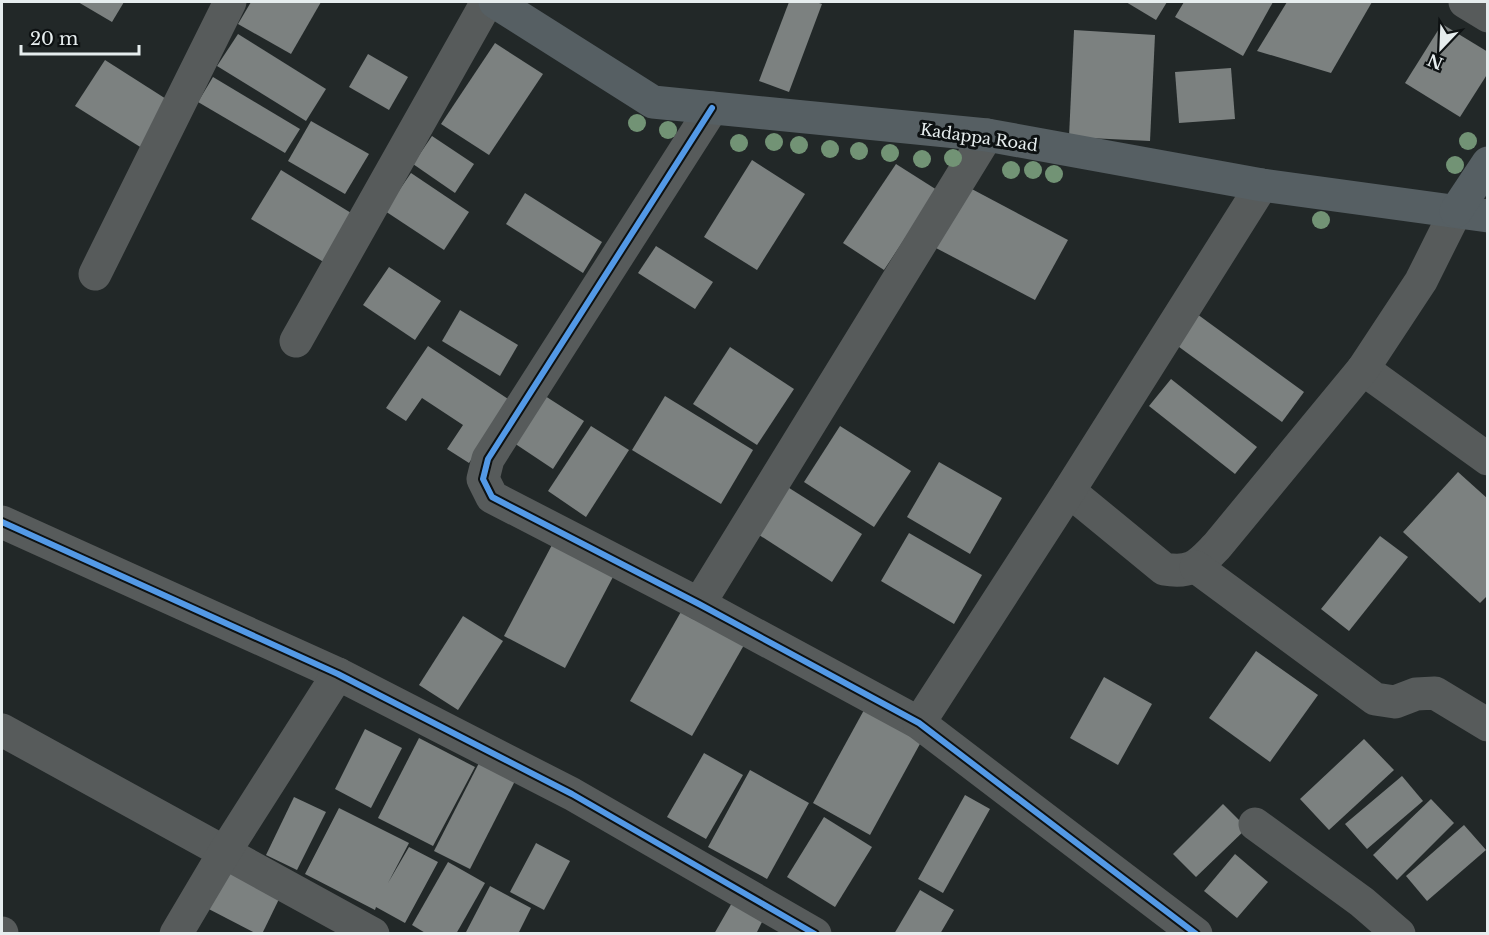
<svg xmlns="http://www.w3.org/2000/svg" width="1489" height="935" font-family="'Libre Baskerville',serif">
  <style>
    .building { fill: #7c8180 }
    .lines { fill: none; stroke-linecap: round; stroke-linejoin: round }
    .minor { stroke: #575b5b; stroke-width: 33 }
    .major { stroke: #565f63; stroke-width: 33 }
    .cycleway-casing { stroke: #0d1112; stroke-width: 10 }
    .cycleway { stroke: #5399e6; stroke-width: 6 }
    .tree { fill: #729375 }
    .labels { text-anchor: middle; stroke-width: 6; stroke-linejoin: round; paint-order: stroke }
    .street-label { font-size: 16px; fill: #e6edee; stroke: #0d1112 }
  </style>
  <rect width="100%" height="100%" fill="#222828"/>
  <g class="building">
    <path d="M 78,2 L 124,2 L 112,22 Z"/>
    <path d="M 251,2 L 321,2 L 291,54 L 238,24 Z"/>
    <path d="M 789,2 L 816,2 L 822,4 L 789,92 L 759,81 Z"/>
    <path d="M 1126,2 L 1167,2 L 1156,20 Z"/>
    <path d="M 1184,2 L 1273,2 L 1243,56 L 1175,17 Z"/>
    <path d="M 1287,2 L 1372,2 L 1331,73 L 1257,51 Z"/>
    <path d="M 1442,24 L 1488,52 L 1488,73 L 1460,117 L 1405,83 Z"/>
    <path d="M 1074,30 L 1155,35 L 1150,141 L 1069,137 Z"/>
    <path d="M 238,34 L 326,89 L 306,121 L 217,66 Z"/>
    <path d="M 495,43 L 543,74 L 489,155 L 441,124 Z"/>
    <path d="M 368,54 L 408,77 L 389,110 L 349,87 Z"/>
    <path d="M 105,60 L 174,104 L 145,150 L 75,106 Z"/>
    <path d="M 1231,68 L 1235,119 L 1179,123 L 1175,72 Z"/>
    <path d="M 213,77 L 300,129 L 285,153 L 198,102 Z"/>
    <path d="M 311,121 L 369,154 L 345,194 L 288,161 Z"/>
    <path d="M 432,136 L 474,164 L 455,193 L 413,164 Z"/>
    <path d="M 752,160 L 805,194 L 757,270 L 704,237 Z"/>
    <path d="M 896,164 L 937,190 L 884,270 L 843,243 Z"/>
    <path d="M 281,170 L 356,216 L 327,264 L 251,219 Z"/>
    <path d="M 411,173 L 469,212 L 444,250 L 385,211 Z"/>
    <path d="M 968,187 L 1068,240 L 1035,300 L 936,248 Z"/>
    <path d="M 525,193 L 602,242 L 583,273 L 506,224 Z"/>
    <path d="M 656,246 L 713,282 L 695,309 L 638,273 Z"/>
    <path d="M 389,267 L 441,301 L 415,340 L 363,305 Z"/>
    <path d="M 460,310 L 518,345 L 500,376 L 442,341 Z"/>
    <path d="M 1197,314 L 1304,392 L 1282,422 L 1175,344 Z"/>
    <path d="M 428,346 L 511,401 L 469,463 L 447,449 L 463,425 L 422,398 L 406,421 L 386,408 Z"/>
    <path d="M 730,347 L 794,389 L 757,445 L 693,404 Z"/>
    <path d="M 1171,379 L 1257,447 L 1235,474 L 1149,406 Z"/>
    <path d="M 542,394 L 584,421 L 553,469 L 511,441 Z"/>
    <path d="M 665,396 L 753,450 L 721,504 L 632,450 Z"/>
    <path d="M 591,426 L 629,450 L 586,517 L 548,491 Z"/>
    <path d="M 840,426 L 911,471 L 874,527 L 804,482 Z"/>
    <path d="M 939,462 L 1002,498 L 970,554 L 907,517 Z"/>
    <path d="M 1458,472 L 1488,499 L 1488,595 L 1480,603 L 1403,532 Z"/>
    <path d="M 786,486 L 862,534 L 832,582 L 756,533 Z"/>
    <path d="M 909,533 L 982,575 L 954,624 L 881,581 Z"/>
    <path d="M 1380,536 L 1408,557 L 1349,631 L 1321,609 Z"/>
    <path d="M 553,543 L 614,575 L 565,668 L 504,636 Z"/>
    <path d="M 682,610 L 744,645 L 692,736 L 630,701 Z"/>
    <path d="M 463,616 L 503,641 L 458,710 L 419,685 Z"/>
    <path d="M 1256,651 L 1318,695 L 1270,762 L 1209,718 Z"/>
    <path d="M 1104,677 L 1152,704 L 1118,765 L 1070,738 Z"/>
    <path d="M 864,710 L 921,742 L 870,835 L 813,803 Z"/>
    <path d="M 365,729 L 402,748 L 371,808 L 335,789 Z"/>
    <path d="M 419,738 L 475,767 L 433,846 L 378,818 Z"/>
    <path d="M 1364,739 L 1394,770 L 1329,830 L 1300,799 Z"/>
    <path d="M 704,753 L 743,775 L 706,839 L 667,817 Z"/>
    <path d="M 480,761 L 516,779 L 470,869 L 434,851 Z"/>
    <path d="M 750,770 L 809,803 L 767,879 L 708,847 Z"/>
    <path d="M 1402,776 L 1423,801 L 1367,849 L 1345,824 Z"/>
    <path d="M 965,795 L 990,809 L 943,893 L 918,879 Z"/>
    <path d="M 294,797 L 326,812 L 297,870 L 266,855 Z"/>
    <path d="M 1431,799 L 1454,823 L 1397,880 L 1373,855 Z"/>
    <path d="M 1223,804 L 1247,828 L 1196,877 L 1173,854 Z"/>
    <path d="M 339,808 L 409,843 L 388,883 L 409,847 L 438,862 L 405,923 L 376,907 L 375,910 L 305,874 Z"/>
    <path d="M 824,817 L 872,847 L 835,907 L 787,877 Z"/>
    <path d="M 1464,825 L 1486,850 L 1427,901 L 1406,876 Z"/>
    <path d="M 536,843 L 570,861 L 544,910 L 510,892 Z"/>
    <path d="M 1235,854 L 1268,882 L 1237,918 L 1204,891 Z"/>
    <path d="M 448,862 L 485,883 L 456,934 L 427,934 L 412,925 Z"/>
    <path d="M 222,865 L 281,895 L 262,934 L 257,934 L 201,905 Z"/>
    <path d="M 490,886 L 531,908 L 518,934 L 465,934 Z"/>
    <path d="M 920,890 L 954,910 L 940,934 L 894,934 Z"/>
    <path d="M 733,901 L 764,918 L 756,934 L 714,934 Z"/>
  </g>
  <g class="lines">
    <g class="minor">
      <path d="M 1465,2 L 1488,16"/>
      <path d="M 712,108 L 488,459 L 483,479 L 492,497 L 699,604 L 919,723 L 1196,934"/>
      <path d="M 95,274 L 230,2"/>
      <path d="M 296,341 L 487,2"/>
      <path d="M 1363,369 L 1488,459"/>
      <path d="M 1069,491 L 1164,569 C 1193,574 1199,564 1217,546 L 1363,369 L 1421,281 L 1456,211"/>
      <path d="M 2,522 L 338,674 L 572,794 L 815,934"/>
      <path d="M 1196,567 L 1375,699 L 1395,702 L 1416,694 L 1435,693 L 1488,725"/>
      <path d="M 699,604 L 987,135"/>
      <path d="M 919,723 L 1069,491 L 1262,185"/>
      <path d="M 2,730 L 373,934"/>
      <path d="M 1255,824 L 1362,902 L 1399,934"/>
      <path d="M 2,933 L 2,934"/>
      <path d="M 176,934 L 224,853 L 338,674"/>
    </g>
    <g class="major">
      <path d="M 495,2 L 653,102 L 987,135 L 1262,185 L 1488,216"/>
      <path d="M 1456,211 L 1488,163"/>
    </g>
    <g class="cycleway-casing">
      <g id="cycleway">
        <path d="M 712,108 L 488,459 L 483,479 L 492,497 L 699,604 L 919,723 L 1196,934"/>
        <path d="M 2,522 L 338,674 L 572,794 L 815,934"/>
      </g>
    </g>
    <use href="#cycleway" class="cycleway"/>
  </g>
  <g class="tree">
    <circle cx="637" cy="123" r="9"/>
    <circle cx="668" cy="130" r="9"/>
    <circle cx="1468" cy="141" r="9"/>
    <circle cx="774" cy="142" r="9"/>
    <circle cx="739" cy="143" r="9"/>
    <circle cx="799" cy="145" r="9"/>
    <circle cx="830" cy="149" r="9"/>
    <circle cx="859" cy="151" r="9"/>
    <circle cx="890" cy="153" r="9"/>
    <circle cx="953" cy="158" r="9"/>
    <circle cx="922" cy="159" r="9"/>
    <circle cx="1455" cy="165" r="9"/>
    <circle cx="1011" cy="170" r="9"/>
    <circle cx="1033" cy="170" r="9"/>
    <circle cx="1054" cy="174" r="9"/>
    <circle cx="1321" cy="220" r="9"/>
  </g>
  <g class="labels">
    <g class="street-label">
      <text transform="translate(979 137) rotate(8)" y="6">Kadappa Road</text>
    </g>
  </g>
  <rect width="1489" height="935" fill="none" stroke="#e6edee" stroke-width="6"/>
  <g transform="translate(1441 48) rotate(203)" stroke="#0d1112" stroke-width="4.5" paint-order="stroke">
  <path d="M0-4.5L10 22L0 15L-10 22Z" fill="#e6edee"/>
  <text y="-9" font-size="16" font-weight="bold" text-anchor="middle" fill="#e6edee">N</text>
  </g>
  <path d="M21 45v9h118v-9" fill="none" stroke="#e6edee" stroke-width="3"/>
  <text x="30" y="45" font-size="18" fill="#e6edee" stroke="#0d1112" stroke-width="4.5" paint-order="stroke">20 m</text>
</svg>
